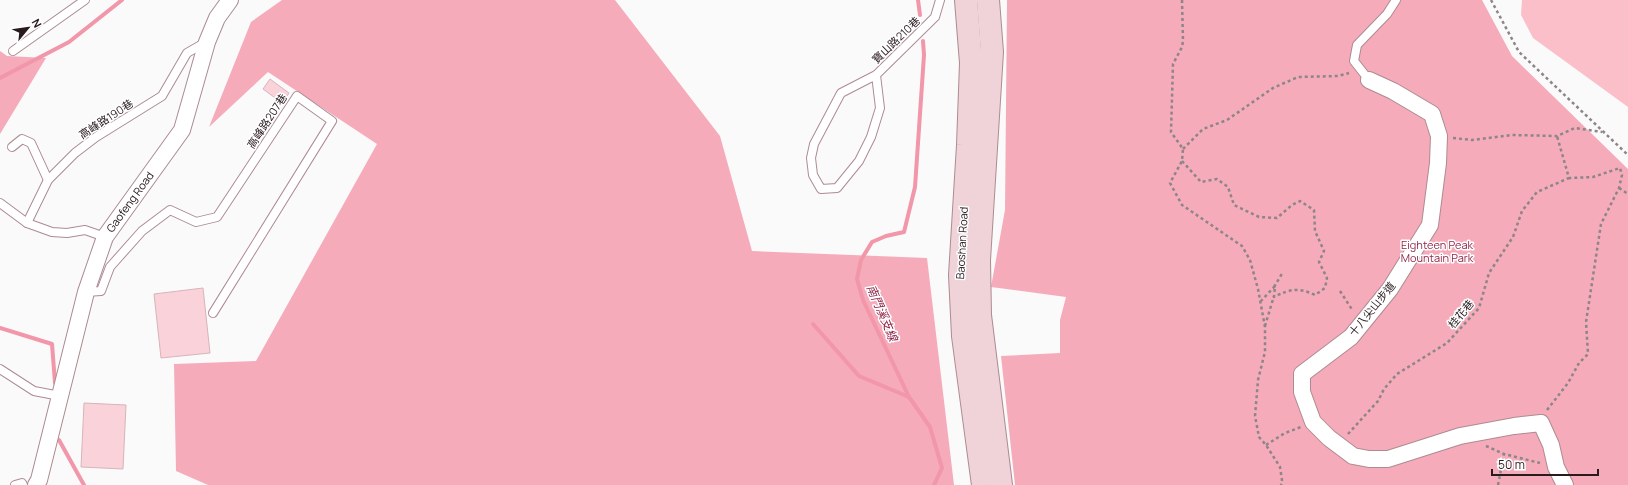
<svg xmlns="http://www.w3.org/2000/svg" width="1628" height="485" font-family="Manrope,'Noto Sans TC',sans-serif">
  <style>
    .green { fill: #fbbfca }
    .forest { fill: #f6abba }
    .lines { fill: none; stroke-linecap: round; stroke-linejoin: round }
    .stream { stroke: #f296aa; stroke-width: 4 }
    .building { fill: #fad2d9; stroke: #d8b4bb }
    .lane-casing { stroke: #ad8b91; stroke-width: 10 }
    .street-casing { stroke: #ad8b91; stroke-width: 18 }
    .secondary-casing { stroke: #ad8b91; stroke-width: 24 }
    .path { stroke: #8d8587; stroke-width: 2.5; stroke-dasharray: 3 3; stroke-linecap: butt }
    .lane { stroke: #fff; stroke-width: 8 }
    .street { stroke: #fff; stroke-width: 16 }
    .secondary { stroke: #efd3d9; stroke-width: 22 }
    .labels { text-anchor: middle; stroke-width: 3; stroke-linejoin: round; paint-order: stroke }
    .street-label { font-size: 11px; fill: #281a1d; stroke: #fff }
    .park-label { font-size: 11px; fill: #912648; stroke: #fff }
    .water-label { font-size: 12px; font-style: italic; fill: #8f2447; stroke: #fff }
  </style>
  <rect width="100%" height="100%" fill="#fafafa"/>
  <path class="green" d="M 1522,0 L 1628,0 L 1628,107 L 1533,38 L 1521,15 Z"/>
  <g class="forest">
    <path d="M 282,0 L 615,0 L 720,136 L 752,251 L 927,258 L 954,485 L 208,485 L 176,471 L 174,364 L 256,361 L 377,144 L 268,72 L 209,127 L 251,22 Z"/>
    <path d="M 1007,0 L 1482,0 L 1512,56 L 1628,169 L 1628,485 L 1015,485 L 1001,356 L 1060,353 L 1060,320 L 1066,297 L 991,287 L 1005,210 Z"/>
    <path d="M 0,51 L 7,56 L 46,58 L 0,134 Z"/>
  </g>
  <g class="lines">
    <g class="stream">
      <path d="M 918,0 L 920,15"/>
      <path d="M 923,41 L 924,55 L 915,187 L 904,232 L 886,236 L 872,242 L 861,260 L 857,279 L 863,300 L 909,397 L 930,427 L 942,468 L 934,485"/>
      <path d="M 0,78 L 69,42 L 122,0"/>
      <path d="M 813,324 L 859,376 L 909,397"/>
      <path d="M 0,328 L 52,344 L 55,383"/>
      <path d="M 59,440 L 84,485"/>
    </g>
  </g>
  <g class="building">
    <path d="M 270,79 L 289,93 L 282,103 L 263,89 Z"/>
    <path d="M 203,288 L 210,353 L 161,358 L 154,294 Z"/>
    <path d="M 84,403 L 126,405 L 123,469 L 81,467 Z"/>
  </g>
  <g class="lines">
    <g class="lane-casing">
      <g id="lane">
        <path d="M 13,51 L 85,0"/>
        <path d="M 876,75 L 880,108 L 871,137 L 859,161 L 837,188 L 821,189 L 813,175 L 811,158 L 814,144 L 841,93 L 876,75 L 935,17 L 940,0"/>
        <path d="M 1369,80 L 1354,61 L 1357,45 L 1387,14 L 1396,0"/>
        <path d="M 12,147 L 22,139 L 31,143 L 48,180"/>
        <path d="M 0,203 L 27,223 L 52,232 L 67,233 L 85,230 L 105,237"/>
        <path d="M 27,223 L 48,180 L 75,153 L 96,137 L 162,96 L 187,53 L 206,42"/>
        <path d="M 86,292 L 101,291 L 110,267 L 142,231 L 170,210 L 196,222 L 217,217 L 297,96 L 332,121 L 213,313"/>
        <path d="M 0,369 L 34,391 L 60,396"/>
        <path d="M 15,485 L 22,483 L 23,485"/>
      </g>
    </g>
    <g class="street-casing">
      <g id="street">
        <path d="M 1369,80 L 1393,91 L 1432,114 L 1439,136 L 1438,163 L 1430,225 L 1390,289 L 1351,337 L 1302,374 L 1302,392 L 1313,422 L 1329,438 L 1353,456 L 1369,459 L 1388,459 L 1460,436 L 1514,426 L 1541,423 L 1551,445 L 1556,467 L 1565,485"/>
        <path d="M 36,485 L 39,480 L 86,292 L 105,237 L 182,130 L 207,42 L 217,18 L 230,0"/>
      </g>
    </g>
    <g class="secondary-casing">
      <g id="secondary">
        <path d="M 966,0 L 971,63 L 968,145 L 960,275 L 963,336 L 983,485"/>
        <path d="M 988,0 L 992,52 L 979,260 L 980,315 L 1001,485"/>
      </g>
    </g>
    <g class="path">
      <path d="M 1182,0 L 1183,41 L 1182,47 L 1173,64 L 1171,132 L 1183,149 L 1182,161 L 1170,183 L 1182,205 L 1242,246 L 1250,260 L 1258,289 L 1265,327 L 1265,352 L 1258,380 L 1255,416 L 1259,437 L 1266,445 L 1280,467 L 1282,480 L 1281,485"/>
      <path d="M 1491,0 L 1519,52 L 1628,155"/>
      <path d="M 1453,138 L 1472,140 L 1512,135 L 1557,136 L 1575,128 L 1602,132"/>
      <path d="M 1183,149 L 1203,129 L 1227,120 L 1273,88 L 1298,77 L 1338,76 L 1349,73"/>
      <path d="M 1182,161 L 1201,182 L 1217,179 L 1228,187 L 1234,205 L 1259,217 L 1277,218 L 1292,205 L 1300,201 L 1314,210 L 1315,231 L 1324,251 L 1319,262 L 1327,278 L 1325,288 L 1315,295 C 1298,287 1290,289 1274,297 L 1275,286 L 1261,301"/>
      <path d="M 1619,188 L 1628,194"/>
      <path d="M 1274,287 L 1283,272"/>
      <path d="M 1340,291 L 1353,311"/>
      <path d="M 1265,326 L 1274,296"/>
      <path d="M 1547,410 L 1568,383 L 1579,363 L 1588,354 L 1586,322 L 1601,224 L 1619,188 L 1622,175 L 1620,168 L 1593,177 L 1569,178 L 1557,136"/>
      <path d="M 1348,434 L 1378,401 L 1384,389 L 1397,374 L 1447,343 L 1479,308 L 1489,273 L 1513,237 L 1522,211 L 1537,192 L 1569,178"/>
      <path d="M 1266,445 L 1285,433 L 1301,427"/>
      <path d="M 1486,446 L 1504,454 L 1540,463"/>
      <path d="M 1498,485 L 1504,454"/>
    </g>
    <use href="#lane" class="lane"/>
    <use href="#street" class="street"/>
    <use href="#secondary" class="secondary"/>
  </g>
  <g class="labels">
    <g class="street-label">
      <text transform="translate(896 40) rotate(-44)" y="4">寶山路210巷</text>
      <text transform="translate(106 119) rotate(-33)" y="4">高峰路190巷</text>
      <text transform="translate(267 121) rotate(-57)" y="4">高峰路207巷</text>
      <text transform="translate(130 202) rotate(-54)" y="4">Gaofeng Road</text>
      <text transform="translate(962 243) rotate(-87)" y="4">Baoshan Road</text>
      <text transform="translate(1372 309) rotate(-51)" y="4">十八尖山步道</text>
      <text transform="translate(1461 314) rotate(-50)" y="4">桂花巷</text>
    </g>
    <g class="park-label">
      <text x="1437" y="249">Eighteen Peak<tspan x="1437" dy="13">Mountain Park</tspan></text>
    </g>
    <g class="water-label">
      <text transform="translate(882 313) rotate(67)" y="4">南門溪支線</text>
    </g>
  </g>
  <g transform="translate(28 28) rotate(61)" stroke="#ffffff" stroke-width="3" paint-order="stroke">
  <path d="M0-3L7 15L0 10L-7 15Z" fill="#281a1d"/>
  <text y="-6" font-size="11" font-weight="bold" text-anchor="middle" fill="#281a1d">N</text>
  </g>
  <path d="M1492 469v6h106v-6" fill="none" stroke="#281a1d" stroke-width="2"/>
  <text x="1498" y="469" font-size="12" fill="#281a1d" stroke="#ffffff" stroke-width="3" paint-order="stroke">50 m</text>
</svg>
